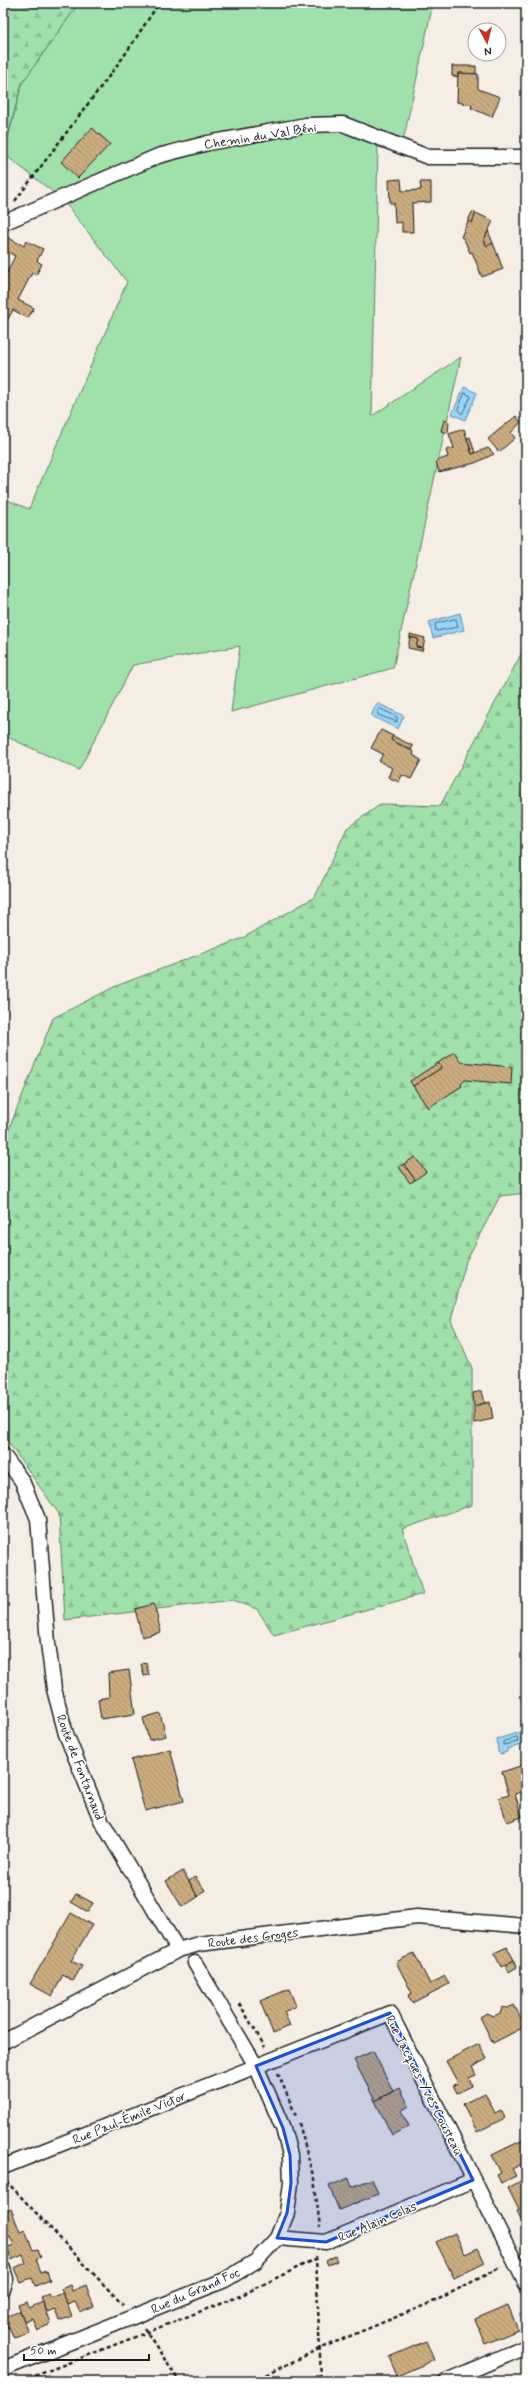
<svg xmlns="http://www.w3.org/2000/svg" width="529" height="2384" font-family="Mynerve,sans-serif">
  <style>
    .green { fill: #a0e1ab; stroke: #5e7e64 }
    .forest { fill: url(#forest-firs); stroke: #5e7e64 }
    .water { fill: #98d4f9; stroke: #668aa1 }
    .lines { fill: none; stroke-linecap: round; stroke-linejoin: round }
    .shore { stroke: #4e6674; stroke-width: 1 }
    .building { fill: url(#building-back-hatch); stroke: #1c1c1c }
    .minor-casing { stroke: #1c1c1c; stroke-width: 17 }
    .path { stroke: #1c1c1c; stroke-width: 2.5; stroke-dasharray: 4 3; stroke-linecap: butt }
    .minor { stroke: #fff; stroke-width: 14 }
    .marked { fill: #1d4ed8; fill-opacity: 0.2; stroke: #1d4ed8; stroke-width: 3; stroke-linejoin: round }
    .labels { text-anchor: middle; stroke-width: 3; stroke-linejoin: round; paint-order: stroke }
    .street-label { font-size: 13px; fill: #1c1c1c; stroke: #fff }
  </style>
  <defs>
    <pattern id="forest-firs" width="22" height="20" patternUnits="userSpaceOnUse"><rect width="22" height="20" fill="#a0e1ab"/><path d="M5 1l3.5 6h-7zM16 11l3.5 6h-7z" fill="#89c093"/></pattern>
    <pattern id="building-back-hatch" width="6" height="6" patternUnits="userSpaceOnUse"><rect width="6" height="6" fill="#caac7f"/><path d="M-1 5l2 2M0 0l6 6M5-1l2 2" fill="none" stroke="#ad936d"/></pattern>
  </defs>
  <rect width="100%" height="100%" fill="#f4eee5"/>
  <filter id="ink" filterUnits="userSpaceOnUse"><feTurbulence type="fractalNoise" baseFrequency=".025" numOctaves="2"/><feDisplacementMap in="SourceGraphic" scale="8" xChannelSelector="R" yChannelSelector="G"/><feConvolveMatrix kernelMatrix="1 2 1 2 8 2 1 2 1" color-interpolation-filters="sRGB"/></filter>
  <g filter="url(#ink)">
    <path class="green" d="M 79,3 L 433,3 L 404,137 L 378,145 L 372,416 L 461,357 L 393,668 L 231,712 L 240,646 L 133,665 L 79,770 L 3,735 L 3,498 L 29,509 L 127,282 L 62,199 L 4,154 L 22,83 Z"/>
    <g class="forest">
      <path d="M 3,3 L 79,3 L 22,83 L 3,154 Z"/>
      <path d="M 526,645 L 526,1193 L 500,1196 L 466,1261 L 451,1320 L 472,1368 L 472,1505 L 402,1529 L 423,1594 L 274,1635 L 257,1609 L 233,1600 L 65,1620 L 59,1514 L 3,1435 L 3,1144 L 53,1018 L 116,986 L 243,938 L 315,897 L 347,828 L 381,804 L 440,806 Z"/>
    </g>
    <g class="water">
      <path d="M 464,387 L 477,393 L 465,420 L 452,414 Z"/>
      <path d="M 460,613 L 464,630 L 433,638 L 429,622 Z"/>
      <path d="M 377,703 L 404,716 L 398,729 L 371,716 Z"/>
      <path d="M 521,1732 L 525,1744 L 507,1749 L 507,1752 L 501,1754 L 498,1752 L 497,1739 Z"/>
    </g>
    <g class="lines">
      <g class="shore">
        <path d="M 465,393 L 471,396 L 462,414 L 458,410 Z"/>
        <path d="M 456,619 L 458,627 L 436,631 L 435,624 Z"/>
        <path d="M 381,709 L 397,717 L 397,722 L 378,715 L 378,710 Z"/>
        <path d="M 517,1737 L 518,1742 L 503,1745 L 503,1742 Z"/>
      </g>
    </g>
    <g class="building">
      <path d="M 452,66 L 476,66 L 476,74 L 458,73 L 458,77 L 452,76 Z"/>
      <path d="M 458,73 L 478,74 L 478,89 L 500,97 L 492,117 L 471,108 L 472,105 L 457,102 Z"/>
      <path d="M 92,128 L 110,144 L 78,178 L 61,162 Z"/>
      <path d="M 401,179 L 402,191 L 421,190 L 420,182 L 431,182 L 431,202 L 412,203 L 413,232 L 402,232 L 402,222 L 395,223 L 394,203 L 390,203 L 389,180 Z"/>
      <path d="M 472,212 L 476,213 L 472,223 L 468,221 Z"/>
      <path d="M 476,213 L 493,221 L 484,240 L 487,246 L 493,243 L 503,269 L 482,277 L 472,252 L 470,253 L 464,239 L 461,237 L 468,221 L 472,223 Z"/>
      <path d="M 488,231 L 493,243 L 487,246 L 484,240 Z"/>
      <path d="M 3,235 L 24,246 L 26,241 L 43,249 L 37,261 L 42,264 L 36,275 L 32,273 L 18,300 L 34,308 L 28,318 L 13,310 L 8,319 L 3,316 L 3,280 L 15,256 L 3,249 Z"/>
      <path d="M 516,416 L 521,422 L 511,433 L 515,438 L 499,452 L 488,439 Z"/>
      <path d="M 444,420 L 449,422 L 448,433 L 441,431 Z"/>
      <path d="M 464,429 L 472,454 L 488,448 L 494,454 L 475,463 L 439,472 L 436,461 L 448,457 L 446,450 L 454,448 L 449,434 Z"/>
      <path d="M 470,437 L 475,453 L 472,454 L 467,438 Z"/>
      <path d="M 410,634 L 425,638 L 423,648 L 416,647 L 418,639 L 410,637 Z"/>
      <path d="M 410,637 L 418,639 L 416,647 L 423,648 L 422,651 L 408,648 Z"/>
      <path d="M 381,730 L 393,736 L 391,740 L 414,752 L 413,755 L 421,760 L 411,779 L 402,775 L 399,782 L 388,777 L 392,768 L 379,761 L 383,754 L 371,748 Z"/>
      <path d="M 393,736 L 413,746 L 411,750 L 391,740 Z"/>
      <path d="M 454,1052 L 461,1062 L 512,1067 L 511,1084 L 465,1080 L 461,1084 L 462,1086 L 428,1108 L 413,1086 L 441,1068 L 438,1063 Z"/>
      <path d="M 438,1063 L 441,1068 L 413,1086 L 410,1081 Z"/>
      <path d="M 415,1157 L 426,1172 L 415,1180 L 404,1164 Z"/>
      <path d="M 404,1164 L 415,1180 L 410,1183 L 399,1167 Z"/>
      <path d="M 482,1391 L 485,1403 L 474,1406 L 473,1393 Z"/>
      <path d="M 490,1402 L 493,1419 L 474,1423 L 474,1406 Z"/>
      <path d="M 154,1604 L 161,1632 L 142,1637 L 135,1609 Z"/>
      <path d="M 146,1663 L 149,1675 L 144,1676 L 141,1664 Z"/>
      <path d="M 129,1670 L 135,1714 L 101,1719 L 98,1699 L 109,1697 L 108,1673 Z"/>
      <path d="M 160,1713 L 166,1736 L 149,1740 L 143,1718 Z"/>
      <path d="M 170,1749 L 184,1801 L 145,1811 L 131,1760 Z"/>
      <path d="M 526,1764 L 526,1790 L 515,1794 L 522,1817 L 507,1822 L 499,1798 L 509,1795 L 502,1772 Z"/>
      <path d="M 183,1871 L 198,1897 L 182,1907 L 166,1881 Z"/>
      <path d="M 195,1877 L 205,1890 L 198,1897 L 189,1881 Z"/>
      <path d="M 76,1894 L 93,1903 L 88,1912 L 71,1902 Z"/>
      <path d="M 71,1913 L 92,1925 L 71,1961 L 82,1966 L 73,1981 L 63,1975 L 52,1996 L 30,1984 Z"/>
      <path d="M 507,1947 L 514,1960 L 501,1967 L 494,1953 Z"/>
      <path d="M 414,1953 L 430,1984 L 445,1976 L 449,1984 L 412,2003 L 408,1996 L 412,1993 L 396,1962 Z"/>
      <path d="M 514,1960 L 517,1967 L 509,1972 L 505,1965 Z"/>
      <path d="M 289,1989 L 296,2006 L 284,2012 L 290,2026 L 273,2033 L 260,2001 Z"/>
      <path d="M 514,2005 L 521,2018 L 526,2016 L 526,2026 L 493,2043 L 480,2017 L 487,2013 L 494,2016 L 500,2013 L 502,2007 L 508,2008 Z"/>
      <path d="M 479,2044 L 487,2059 L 472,2067 L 476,2075 L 469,2078 L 472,2086 L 457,2093 L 453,2085 L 458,2083 L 446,2061 Z"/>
      <path d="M 373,2051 L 393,2091 L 375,2101 L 354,2060 Z"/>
      <path d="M 400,2088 L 409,2106 L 401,2111 L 409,2126 L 392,2135 L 375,2101 Z"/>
      <path d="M 485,2093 L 495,2113 L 501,2110 L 505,2118 L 477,2132 L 463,2104 Z"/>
      <path d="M 523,2140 L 526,2146 L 526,2162 L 512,2169 L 516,2176 L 501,2183 L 497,2175 L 501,2173 L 492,2155 Z"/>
      <path d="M 349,2178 L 352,2187 L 372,2179 L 378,2194 L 339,2210 L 329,2186 Z"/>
      <path d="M 526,2178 L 526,2216 L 521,2219 L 517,2211 L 519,2210 L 508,2188 Z"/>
      <path d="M 3,2202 L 7,2211 L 11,2209 L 20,2232 L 25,2230 L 33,2250 L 38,2249 L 41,2257 L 36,2259 L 41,2273 L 47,2271 L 50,2280 L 35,2286 L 32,2278 L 20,2282 L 14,2268 L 26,2263 L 23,2255 L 11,2260 L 8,2250 L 8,2247 L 14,2245 L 10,2236 L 3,2239 Z"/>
      <path d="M 455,2233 L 465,2254 L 478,2248 L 485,2263 L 454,2278 L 436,2242 Z"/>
      <path d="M 335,2256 L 337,2261 L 328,2265 L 326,2261 Z"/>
      <path d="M 70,2285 L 72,2291 L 86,2285 L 94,2307 L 80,2313 L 75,2301 L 67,2304 L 61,2289 Z"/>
      <path d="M 63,2293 L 72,2316 L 59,2321 L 55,2309 L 47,2312 L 41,2297 L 49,2294 L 51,2298 Z"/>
      <path d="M 27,2302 L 29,2308 L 43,2302 L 51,2324 L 37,2330 L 32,2318 L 24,2321 L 18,2305 Z"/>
      <path d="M 508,2305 L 518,2330 L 485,2344 L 475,2319 Z"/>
      <path d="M 3,2311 L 6,2317 L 20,2311 L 29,2333 L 14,2338 L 9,2327 L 3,2329 Z"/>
      <path d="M 426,2341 L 434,2360 L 397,2376 L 389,2357 Z"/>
    </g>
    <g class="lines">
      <g class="minor-casing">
        <g id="minor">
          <path d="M 3,223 L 158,156 L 208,143 L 306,125 L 343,124 L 428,157 L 526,157"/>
          <path d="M 3,1455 L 22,1481 L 38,1519 L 48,1643 L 54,1689 L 66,1734 L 101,1820 L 178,1950"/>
          <path d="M 3,2042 L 178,1950 L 199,1944 L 417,1917 L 526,1926"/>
          <path d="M 3,2167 L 390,2013 L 526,2284"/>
          <path d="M 277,2238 L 326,2242 L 473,2180"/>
          <path d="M 3,2269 L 6,2279 L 3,2289"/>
          <path d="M 3,2369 L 225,2280 L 256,2261 L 277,2238 L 287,2213 L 291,2183 L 290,2155 L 283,2128 L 256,2066 L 195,1963"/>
          <path d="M 446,2381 L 526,2347"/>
        </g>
      </g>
      <g class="path">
        <path d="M 15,201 L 124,56 L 159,3"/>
        <path d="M 239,2003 L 265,2047"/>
        <path d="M 278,2073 L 296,2116"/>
        <path d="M 299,2123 L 314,2179 L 320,2227"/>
        <path d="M 6,2181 L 123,2305"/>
        <path d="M 316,2256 L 321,2381"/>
        <path d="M 144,2328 L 179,2381"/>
        <path d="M 22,2381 L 240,2296 L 317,2258"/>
        <path d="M 253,2381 L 321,2348 L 435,2301 L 501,2267"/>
      </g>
      <use href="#minor" class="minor"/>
    </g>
  </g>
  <path class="marked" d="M 390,2013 L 473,2180 L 326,2242 L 277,2238 L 287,2213 L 291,2183 L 290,2155 L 283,2128 L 256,2066 Z"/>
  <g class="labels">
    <g class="street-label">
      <text transform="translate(260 135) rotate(-9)" y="5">Chemin du Val Béni</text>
      <text transform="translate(81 1767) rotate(69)" y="5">Route de Fontarnaud</text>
      <text transform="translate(253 1937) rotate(-7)" y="5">Route des Groges</text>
      <text transform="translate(425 2085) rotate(63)" y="5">Rue Jacques-Yves Cousteau</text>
      <text transform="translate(129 2117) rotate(-22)" y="5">Rue Paul-Émile Victor</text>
      <text transform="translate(377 2221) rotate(-23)" y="5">Rue Alain Colas</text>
      <text transform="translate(195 2290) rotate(-24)" y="5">Rue du Grand Foc</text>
    </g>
  </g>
  <rect width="529" height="2384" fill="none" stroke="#fff" stroke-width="16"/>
  <rect x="8" y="8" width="513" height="2368" fill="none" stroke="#1c1c1c" stroke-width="1.5" filter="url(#ink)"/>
  <g transform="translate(487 42) rotate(173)"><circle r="19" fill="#ffffff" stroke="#a4a4a4"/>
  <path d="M0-3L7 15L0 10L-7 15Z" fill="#c8321e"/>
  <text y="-6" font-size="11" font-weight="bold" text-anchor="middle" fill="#1c1c1c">N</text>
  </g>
  <path d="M24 2354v6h125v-6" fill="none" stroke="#1c1c1c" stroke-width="2"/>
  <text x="30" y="2354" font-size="12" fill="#1c1c1c" stroke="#ffffff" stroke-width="3" paint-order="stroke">50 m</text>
</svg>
